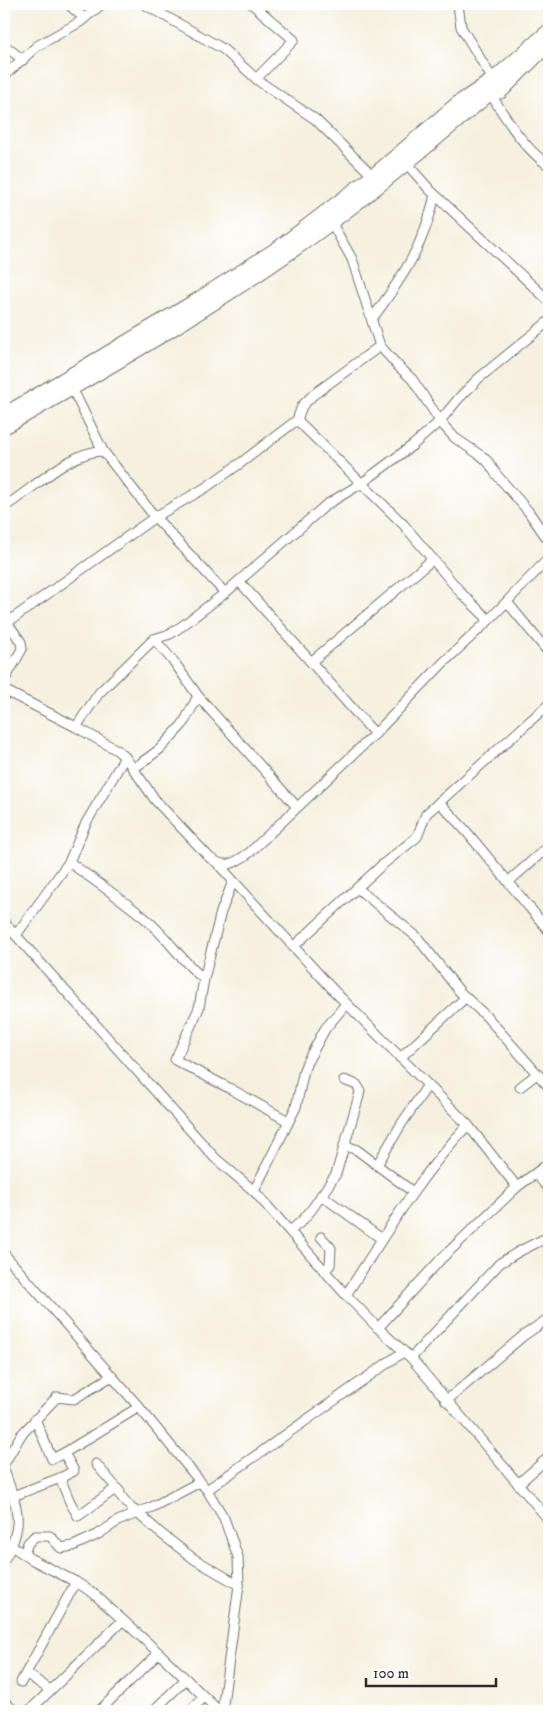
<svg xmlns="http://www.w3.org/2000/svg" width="553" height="1715" font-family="'IM FELL DW Pica',serif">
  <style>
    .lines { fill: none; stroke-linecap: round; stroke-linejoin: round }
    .minor-casing { stroke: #72706a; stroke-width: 11 }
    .primary-casing { stroke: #72706a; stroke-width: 16 }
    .minor { stroke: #fff; stroke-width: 9 }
    .primary { stroke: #fff; stroke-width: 14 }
  </style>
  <rect width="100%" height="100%" fill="#fff"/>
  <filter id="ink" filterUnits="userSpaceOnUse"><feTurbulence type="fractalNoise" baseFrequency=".02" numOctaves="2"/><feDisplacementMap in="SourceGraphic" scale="10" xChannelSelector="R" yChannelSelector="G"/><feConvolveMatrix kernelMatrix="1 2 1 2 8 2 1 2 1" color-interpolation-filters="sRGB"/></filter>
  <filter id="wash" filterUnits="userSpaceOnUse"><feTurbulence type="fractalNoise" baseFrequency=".0096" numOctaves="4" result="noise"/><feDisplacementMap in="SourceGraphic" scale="20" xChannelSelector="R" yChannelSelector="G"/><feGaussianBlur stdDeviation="1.12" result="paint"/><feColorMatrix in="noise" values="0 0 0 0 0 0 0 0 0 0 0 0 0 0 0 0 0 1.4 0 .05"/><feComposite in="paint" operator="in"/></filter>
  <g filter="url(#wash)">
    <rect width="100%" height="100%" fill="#f5f0df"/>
  </g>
  <g filter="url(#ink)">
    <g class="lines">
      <g class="minor-casing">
        <g id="minor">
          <path d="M 68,4 L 84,18"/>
          <path d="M 144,4 L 223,49 L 260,82 L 315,119 L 373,176"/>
          <path d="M 252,4 L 294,40 L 256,79"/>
          <path d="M 458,4 L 461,27 L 495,83"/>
          <path d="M 4,45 L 23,60"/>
          <path d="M 4,76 L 37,46 L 80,22 L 102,4"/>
          <path d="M 490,93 C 507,120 523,147 549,166"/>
          <path d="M 407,164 L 430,190 L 549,301"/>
          <path d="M 331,222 L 352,259 L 380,346 L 399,367 L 412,379 L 443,425 L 455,438 L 483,457 L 489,463 L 496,474 L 528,511 L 549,541"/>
          <path d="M 372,319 C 402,278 424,246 435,195"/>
          <path d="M 72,388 L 103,451"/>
          <path d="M 297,420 L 404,525 L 462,594 L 489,620"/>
          <path d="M 4,507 C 31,491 71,450 103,451 L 155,517 L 225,593"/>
          <path d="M 239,581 L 375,734"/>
          <path d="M 507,602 L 549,653"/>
          <path d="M 4,618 L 21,642 L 22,649 L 4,681"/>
          <path d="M 8,622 L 155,517 L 205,488 L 242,462 L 297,420 L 302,406 L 313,395 L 380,346"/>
          <path d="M 311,662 L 433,559"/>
          <path d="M 4,690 L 76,727 L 117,750 L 125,757 L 156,801 L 210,858 C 227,870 234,863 249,853 L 375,734 L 443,663 L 489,620 L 549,558"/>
          <path d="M 198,696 L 297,807"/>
          <path d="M 76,727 L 99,693 L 154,639"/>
          <path d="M 133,769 L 160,749 L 183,724 L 198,696 L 174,662 L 154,639 L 170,634 L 182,626 L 225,593 L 326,505 L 362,483 L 413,445 L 440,421 L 459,398 L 479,378 L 549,321"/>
          <path d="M 439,802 L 466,831 L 549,931"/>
          <path d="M 69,862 C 95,881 122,899 147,920 C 168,938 182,962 204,979"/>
          <path d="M 217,863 L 337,994 L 468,1125 L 517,1187"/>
          <path d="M 233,881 L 221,912 L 204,979 L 199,1008 L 175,1060 L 229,1088 L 288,1121"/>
          <path d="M 508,882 L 549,846"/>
          <path d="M 357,888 L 417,937 L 460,992 L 487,1017 L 549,1087"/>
          <path d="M 4,922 L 215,1158 L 254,1191 L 346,1295 L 378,1328 L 411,1358 L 549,1520"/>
          <path d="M 16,935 L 69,862 L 86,823 L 125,757"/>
          <path d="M 293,947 L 382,865 L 417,837 L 426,814 L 549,704"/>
          <path d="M 400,1058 L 466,997"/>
          <path d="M 520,1087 L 537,1074"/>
          <path d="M 344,1145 L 357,1150 L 413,1192"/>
          <path d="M 377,1165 L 402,1123 L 428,1085"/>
          <path d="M 536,1174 L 549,1189"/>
          <path d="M 254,1191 L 296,1107 L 304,1070 L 307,1062 L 325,1029 L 346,1004"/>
          <path d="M 321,1195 L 382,1239"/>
          <path d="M 290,1231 L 302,1221 L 312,1209 L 336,1174 L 359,1096 L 360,1090 L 357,1085 L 344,1080"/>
          <path d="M 321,1237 L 331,1248 L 330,1265 L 324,1271"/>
          <path d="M 4,1254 L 139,1407 L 207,1490 L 224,1518 L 238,1557 L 239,1585 L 222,1711"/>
          <path d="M 346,1295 C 384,1237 419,1176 468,1125"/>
          <path d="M 378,1328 L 441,1259 L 517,1187 L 549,1163"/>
          <path d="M 411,1358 L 500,1263 L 520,1251 L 544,1239"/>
          <path d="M 446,1401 L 523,1336 L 549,1318"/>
          <path d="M 35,1419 L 52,1459 L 64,1453 L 74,1471 L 60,1478 L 70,1502 L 78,1516 L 115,1489 L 136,1514"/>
          <path d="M 64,1453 L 139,1407"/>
          <path d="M 4,1464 L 21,1435 L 57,1397 L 74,1399 L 112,1376"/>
          <path d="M 96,1464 L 120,1492"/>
          <path d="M 4,1470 C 17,1508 26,1523 4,1560"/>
          <path d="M 518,1484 L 549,1457"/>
          <path d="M 207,1490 L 403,1352"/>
          <path d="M 13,1496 L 60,1478"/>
          <path d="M 134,1510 L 159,1532 L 194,1559 L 239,1585"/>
          <path d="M 4,1541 L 31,1559 L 76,1582 L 93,1593 L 159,1653 L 219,1711"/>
          <path d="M 24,1554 L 28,1543 L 35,1536 L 50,1536 L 61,1548 L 73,1546 L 97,1535 L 118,1521 L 152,1507 L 200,1482"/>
          <path d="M 26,1673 L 50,1690"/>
          <path d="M 21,1682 L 76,1582"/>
          <path d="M 4,1701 L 14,1711"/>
          <path d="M 29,1711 L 122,1621"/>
          <path d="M 99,1711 L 159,1653"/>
          <path d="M 153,1711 L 186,1679"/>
          <path d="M 190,1711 L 204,1697"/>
        </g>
      </g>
      <g class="primary-casing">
        <g id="primary">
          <path d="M 4,415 L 196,301 L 277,249 L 373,176 L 457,104 L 493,80 L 549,31"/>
          <path d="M 4,427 C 108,368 212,308 310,238 C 372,193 431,143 490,93 L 501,91 L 549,43"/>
        </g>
      </g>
      <use href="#minor" class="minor"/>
      <use href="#primary" class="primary"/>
    </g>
  </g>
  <rect width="553" height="1715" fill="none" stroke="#fff" stroke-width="20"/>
  <path d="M366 1678v8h130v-8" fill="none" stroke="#2b2b2b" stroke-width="2.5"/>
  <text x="373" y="1678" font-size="15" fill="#2b2b2b" stroke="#ffffff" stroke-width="4" paint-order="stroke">100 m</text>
</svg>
